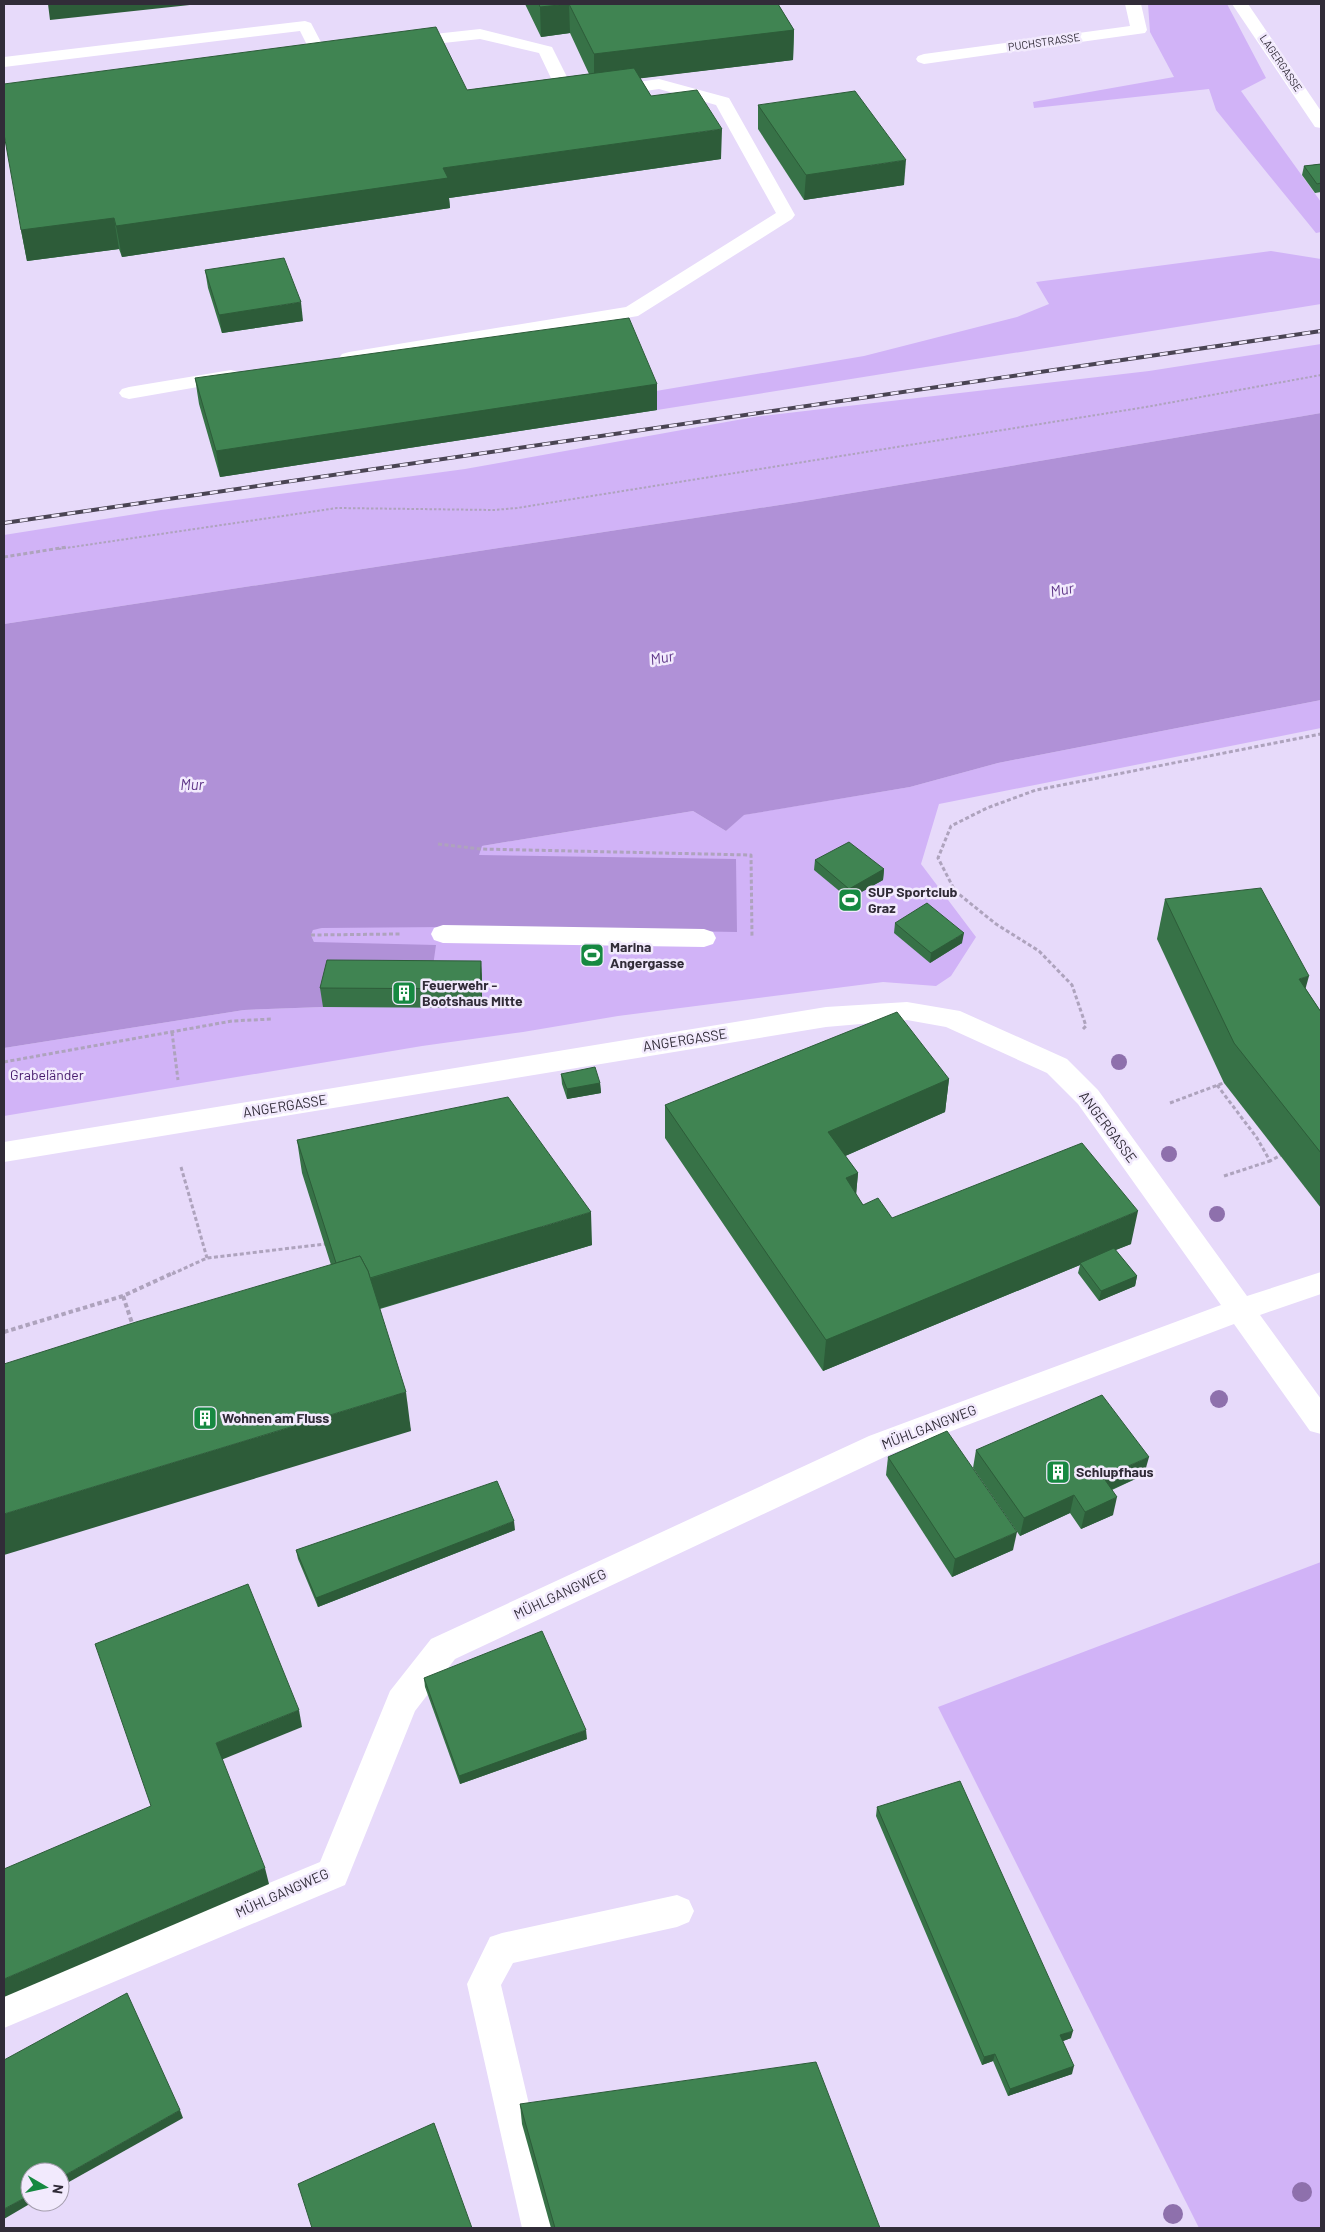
<svg xmlns="http://www.w3.org/2000/svg" width="1325" height="2232" font-family="Barlow,sans-serif">
  <style>
    .green { fill: #d1b3f7 }
    .water { fill: #b091d7 }
    .lines { fill: none; stroke-linecap: round; stroke-linejoin: round }
    .path-far2 { stroke: #aea3bd; stroke-width: 2; stroke-dasharray: 2.5 2; stroke-linecap: butt }
    .path-far1 { stroke: #aea3bd; stroke-width: 3; stroke-dasharray: 4 2.5; stroke-linecap: butt }
    .path { stroke: #aea3bd; stroke-width: 4; stroke-dasharray: 4.5 3; stroke-linecap: butt }
    .service { fill: #fff; fill-rule: evenodd }
    .minor { fill: #fff; fill-rule: evenodd }
    .rail-casing { stroke: #4a4453; stroke-width: 4 }
    .rail { stroke: #f2eafd; stroke-width: 2.5; stroke-dasharray: 8; stroke-linecap: butt }
    .tree { fill: #8e70ac }
    .wall { fill: #377247 }
    .shaded-wall { fill: #2d5c39 }
    .building { fill: #408452; stroke: #2d5c39 }
    .labels { text-anchor: middle; stroke-width: 5; stroke-linejoin: round; paint-order: stroke }
    .far-street-label { font-size: 11px; fill: #312c38; stroke: #f2eafd }
    .poi-label { font-size: 14px; font-weight: bold; fill: #312c38; stroke: #f2eafd; text-anchor: start }
    .street-label { font-size: 14px; fill: #312c38; stroke: #f2eafd }
    .park-label { font-size: 14px; fill: #461a6c; stroke: #f2eafd }
    .water-label { font-size: 15px; font-style: italic; fill: #603789; stroke: #f2eafd }
  </style>
  <rect width="100%" height="100%" fill="#e7dafa"/>
  <g class="green">
    <path d="M 1148,4 L 1227,4 L 1266,78 L 1241,91 L 1321,202 L 1321,232 L 1316,233 L 1216,110 L 1209,89 L 1034,108 L 1033,102 L 1174,77 L 1150,32 Z"/>
    <path d="M 1271,251 L 1321,259 L 1321,304 L 657,410 L 650,392 L 864,356 L 1017,317 L 1049,304 L 1036,282 Z"/>
    <path d="M 1321,344 L 1321,413 L 799,502 L 4,624 L 4,535 L 161,510 L 465,469 L 754,417 L 1149,371 Z"/>
    <path d="M 1321,700 L 1321,728 L 939,804 L 921,864 L 976,937 L 951,976 L 936,986 L 883,982 L 618,1016 L 523,1032 L 422,1046 L 4,1116 L 4,1048 L 244,1010 L 323,1007 L 314,942 L 311,935 L 313,929 L 322,928 L 482,846 L 693,811 L 726,831 L 743,815 L 910,787 L 998,763 Z"/>
    <path d="M 1321,1562 L 1321,2228 L 1199,2228 L 938,1707 Z"/>
  </g>
  <path class="water" d="M 1321,413 L 1321,700 L 998,763 L 910,787 L 744,815 L 726,831 L 693,811 L 482,846 L 479,855 L 736,859 L 737,932 L 447,927 L 322,928 L 313,930 L 311,935 L 314,942 L 436,945 L 431,980 L 329,980 L 323,1007 L 244,1010 L 4,1048 L 4,624 L 799,502 Z"/>
  <g class="lines">
    <path class="path-far2" d="M 59,549 L 337,508 L 494,510 L 517,508 L 1146,407 L 1321,375"/>
    <g class="path-far1">
      <path d="M 4,557 L 67,547"/>
      <path d="M 438,844 L 481,849 L 751,855 L 752,937"/>
      <path d="M 311,935 L 400,934"/>
      <path d="M 1083,1029 L 1086,1026 L 1072,985 L 1039,951 L 996,924 L 955,891 L 938,858 L 951,826 L 987,808 L 1036,790 L 1321,734"/>
      <path d="M 172,1032 L 178,1080"/>
      <path d="M 4,1062 L 232,1021 L 272,1019"/>
      <path d="M 1217,1085 L 1257,1138 L 1270,1161 L 1281,1155"/>
      <path d="M 1170,1103 L 1226,1082"/>
      <path d="M 181,1167 L 207,1258"/>
      <path d="M 1224,1176 L 1270,1161"/>
      <path d="M 172,1274 L 207,1258 L 326,1244"/>
    </g>
    <g class="path">
      <path d="M 123,1296 L 133,1326"/>
      <path d="M 4,1332 L 123,1296 L 175,1272"/>
    </g>
    <g class="service">
      <path d="M 1125,4 L 1141,4 L 1147,30 L 1145,33 L 924,64 L 918,62 L 916,59 L 918,56 L 924,54 L 1130,26 Z"/>
      <path d="M 1232,4 L 1248,4 L 1321,111 L 1321,128 L 1315,127 Z"/>
      <path d="M 305,21 L 311,23 L 323,46 L 343,44 L 349,46 L 351,49 L 349,52 C 338,55 323,58 312,55 L 300,31 L 4,67 L 4,57 Z"/>
      <path d="M 480,29 L 552,47 L 574,91 L 659,79 L 729,98 L 795,215 L 792,219 L 638,316 L 349,364 L 342,362 L 339,358 L 342,354 L 349,352 L 626,307 L 776,213 L 716,105 L 659,89 L 568,102 L 562,101 L 560,97 L 539,53 L 480,39 L 407,47 L 401,45 L 399,42 L 401,39 L 407,37 Z"/>
      <path d="M 231,370 L 238,372 L 241,376 L 238,380 L 129,399 L 122,397 L 119,393 L 122,389 L 129,387 Z"/>
      <path d="M 443,925 L 704,929 L 713,932 L 716,938 L 713,944 L 704,947 L 443,943 L 434,940 L 431,934 L 434,928 Z"/>
      <path d="M 677,1895 L 689,1900 L 694,1911 L 689,1922 L 677,1927 L 513,1963 L 501,1985 L 558,2228 L 522,2228 L 467,1984 L 490,1937 L 502,1933 Z"/>
    </g>
    <path class="minor" d="M 907,1002 L 960,1011 L 1067,1059 L 1098,1090 L 1247,1296 L 1321,1272 L 1321,1294 L 1260,1315 L 1321,1399 L 1321,1434 L 1310,1431 L 1234,1324 L 891,1454 L 455,1659 L 415,1711 L 345,1885 L 4,2028 L 4,1992 L 320,1862 L 390,1691 L 431,1639 L 869,1436 L 1221,1305 L 1078,1104 L 1047,1073 L 946,1027 L 907,1020 L 826,1027 L 4,1162 L 4,1142 L 826,1007 Z"/>
    <g class="rail-casing">
      <path id="rail" d="M 4,523 L 1321,331"/>
    </g>
    <use href="#rail" class="rail"/>
  </g>
  <g class="tree">
    <circle cx="1119" cy="1062" r="8"/>
    <circle cx="1169" cy="1154" r="8"/>
    <circle cx="1217" cy="1214" r="8"/>
    <circle cx="1219" cy="1399" r="9"/>
    <circle cx="1302" cy="2192" r="10"/>
    <circle cx="1173" cy="2214" r="10"/>
  </g>
  <g class="wall">
    <path d="M 525,4 L 778,4 L 794,30 L 793,60 L 640,78 L 651,96 L 721,159 L 449,198 L 450,208 L 122,257 L 119,249 L 27,261 L 21,230 L 467,90 L 589,74 L 570,33 L 541,37 Z"/>
    <path d="M 758,105 L 904,185 L 804,200 L 758,129 Z"/>
    <path d="M 1321,164 L 1321,192 L 1315,193 L 1302,175 L 1304,166 Z"/>
    <path d="M 205,270 L 303,321 L 222,333 L 208,288 Z"/>
    <path d="M 195,378 L 657,384 L 657,410 L 220,477 L 199,404 Z"/>
    <path d="M 815,860 L 884,869 L 883,880 L 849,899 L 814,870 Z"/>
    <path d="M 1165,899 L 1306,989 L 1321,1012 L 1321,1208 L 1224,1083 L 1157,939 Z"/>
    <path d="M 895,923 L 962,943 L 930,963 L 894,933 Z"/>
    <path d="M 481,961 L 482,980 L 482,1008 L 323,1007 L 320,988 Z"/>
    <path d="M 561,1074 L 600,1083 L 601,1093 L 567,1099 L 562,1084 Z"/>
    <path d="M 949,1079 L 945,1112 L 845,1156 L 858,1173 L 856,1195 L 863,1205 L 892,1218 L 1131,1244 L 1115,1250 L 1137,1276 L 1135,1286 L 1099,1301 L 1078,1273 L 1080,1265 L 823,1371 L 665,1138 L 665,1105 Z"/>
    <path d="M 297,1140 L 592,1245 L 380,1309 L 411,1431 L 331,1265 L 302,1173 Z"/>
    <path d="M 976,1450 L 1144,1475 L 1112,1490 L 1113,1515 L 1081,1529 L 1070,1513 L 1020,1536 L 973,1468 Z"/>
    <path d="M 888,1457 L 1013,1550 L 952,1577 L 886,1475 Z"/>
    <path d="M 515,1530 L 318,1607 L 298,1559 L 296,1550 Z"/>
    <path d="M 424,1678 L 587,1739 L 460,1784 L 425,1687 Z"/>
    <path d="M 877,1807 L 1071,2038 L 1063,2041 L 1072,2074 L 1008,2096 L 993,2061 L 982,2065 L 876,1816 Z"/>
    <path d="M 520,2104 L 880,2228 L 551,2228 L 522,2124 Z"/>
  </g>
  <g class="shaded-wall">
    <path d="M 48,4 L 199,4 L 50,20 Z"/>
    <path d="M 569,4 L 570,33 L 541,37 L 540,7 Z"/>
    <path d="M 794,30 L 793,60 L 594,84 L 594,54 Z"/>
    <path d="M 722,129 L 721,159 L 449,198 L 450,208 L 122,257 L 116,226 L 443,168 Z"/>
    <path d="M 906,160 L 904,185 L 804,200 L 806,175 Z"/>
    <path d="M 114,218 L 119,249 L 27,261 L 21,230 Z"/>
    <path d="M 301,302 L 303,321 L 222,333 L 219,315 Z"/>
    <path d="M 657,384 L 657,410 L 220,477 L 216,451 Z"/>
    <path d="M 884,869 L 883,880 L 849,899 L 849,889 Z"/>
    <path d="M 964,933 L 962,943 L 930,963 L 931,953 Z"/>
    <path d="M 481,961 L 482,980 L 482,1008 L 480,989 Z"/>
    <path d="M 1309,976 L 1298,1016 L 1299,979 Z"/>
    <path d="M 949,1079 L 945,1112 L 825,1165 L 828,1132 Z"/>
    <path d="M 600,1083 L 601,1093 L 567,1099 L 567,1089 Z"/>
    <path d="M 858,1173 L 855,1205 L 846,1178 Z"/>
    <path d="M 1138,1211 L 1131,1244 L 1081,1264 L 1080,1263 L 1080,1265 L 823,1371 L 826,1340 Z"/>
    <path d="M 591,1212 L 592,1245 L 374,1310 L 369,1279 Z"/>
    <path d="M 1137,1276 L 1135,1286 L 1099,1301 L 1101,1291 Z"/>
    <path d="M 406,1392 L 411,1431 L 4,1555 L 4,1514 Z"/>
    <path d="M 1149,1457 L 1144,1475 L 1099,1495 L 1103,1477 Z"/>
    <path d="M 1074,1495 L 1070,1513 L 1020,1536 L 1024,1518 Z"/>
    <path d="M 1117,1497 L 1113,1515 L 1081,1529 L 1085,1512 Z"/>
    <path d="M 514,1521 L 515,1530 L 318,1607 L 316,1598 Z"/>
    <path d="M 1017,1532 L 1013,1550 L 952,1577 L 955,1559 Z"/>
    <path d="M 299,1710 L 302,1727 L 221,1760 L 216,1743 Z"/>
    <path d="M 586,1730 L 587,1739 L 460,1784 L 459,1776 Z"/>
    <path d="M 265,1868 L 269,1884 L 4,1997 L 4,1979 Z"/>
    <path d="M 1073,2031 L 1071,2038 L 1058,2043 L 1060,2035 Z"/>
    <path d="M 995,2054 L 993,2061 L 982,2065 L 984,2057 Z"/>
    <path d="M 1074,2066 L 1072,2074 L 1008,2096 L 1010,2089 Z"/>
    <path d="M 180,2110 L 183,2118 L 60,2187 L 60,2178 Z"/>
    <path d="M 30,2195 L 30,2202 L 33,2202 L 4,2219 L 4,2209 Z"/>
  </g>
  <g class="building">
    <path d="M 539,4 L 778,4 L 794,30 L 594,54 L 569,4 L 540,7 Z"/>
    <path d="M 436,27 L 467,90 L 634,68 L 651,96 L 697,90 L 722,129 L 443,168 L 448,178 L 116,226 L 114,218 L 21,230 L 4,134 L 4,84 Z"/>
    <path d="M 855,91 L 906,160 L 806,175 L 758,105 Z"/>
    <path d="M 1321,164 L 1321,183 L 1317,184 L 1304,166 Z"/>
    <path d="M 284,258 L 301,302 L 219,315 L 205,270 Z"/>
    <path d="M 629,318 L 657,384 L 216,451 L 195,378 Z"/>
    <path d="M 849,842 L 884,869 L 849,889 L 815,860 Z"/>
    <path d="M 1261,888 L 1309,976 L 1299,979 L 1321,1012 L 1321,1153 L 1234,1043 L 1165,899 Z"/>
    <path d="M 927,903 L 964,933 L 931,953 L 895,923 Z"/>
    <path d="M 327,960 L 481,961 L 480,989 L 320,988 Z"/>
    <path d="M 897,1012 L 949,1079 L 828,1132 L 858,1173 L 846,1178 L 863,1205 L 878,1198 L 892,1218 L 1082,1143 L 1138,1211 L 826,1340 L 665,1105 Z"/>
    <path d="M 595,1067 L 600,1083 L 567,1089 L 561,1074 Z"/>
    <path d="M 508,1097 L 591,1212 L 370,1278 L 368,1271 L 360,1256 L 336,1263 L 297,1140 Z"/>
    <path d="M 1114,1248 L 1137,1276 L 1101,1291 L 1080,1263 Z"/>
    <path d="M 360,1256 L 368,1271 L 406,1392 L 4,1514 L 4,1364 L 136,1322 Z"/>
    <path d="M 1102,1395 L 1149,1457 L 1103,1477 L 1117,1497 L 1085,1512 L 1074,1495 L 1024,1518 L 976,1450 Z"/>
    <path d="M 947,1431 L 1017,1532 L 955,1559 L 888,1457 Z"/>
    <path d="M 497,1481 L 514,1521 L 316,1598 L 296,1550 Z"/>
    <path d="M 248,1584 L 299,1710 L 216,1743 L 265,1868 L 4,1979 L 4,1869 L 151,1806 L 95,1644 Z"/>
    <path d="M 542,1631 L 586,1730 L 459,1776 L 424,1678 Z"/>
    <path d="M 960,1781 L 1073,2031 L 1060,2035 L 1074,2066 L 1010,2089 L 995,2054 L 984,2057 L 877,1807 Z"/>
    <path d="M 127,1993 L 180,2110 L 60,2178 L 60,2172 L 30,2172 L 30,2195 L 4,2209 L 4,2060 Z"/>
    <path d="M 816,2062 L 880,2228 L 555,2228 L 520,2104 Z"/>
    <path d="M 434,2123 L 472,2228 L 312,2228 L 298,2184 Z"/>
  </g>
  <defs>
    <g id="stadium-square" transform="scale(1.25)"><rect x="-9" y="-9" width="18" height="18" rx="4" fill="#168941" stroke="#f2eafd"/><path d="M0-5a6.5 5 0 1 0 0 10a6.5 5 0 1 0 0-10ZM-3.5-1.8h7v3.6h-7Z" fill="#fff"/></g>
    <g id="building-square" transform="scale(1.25)"><rect x="-9" y="-9" width="18" height="18" rx="4" fill="#168941" stroke="#f2eafd"/><path d="M-4-6H4V6H1V3H-1V6H-4ZM-2.5-4.3h1.7v1.8h-1.7ZM.8-4.3h1.7v1.8H.8ZM-2.5-1h1.7V.8h-1.7ZM.8-1h1.7V.8H.8Z" fill="#fff"/></g>
  </defs>
  <g fill-rule="evenodd">
    <use href="#stadium-square" x="850" y="900"/>
    <use href="#stadium-square" x="592" y="955"/>
    <use href="#building-square" x="404" y="993"/>
    <use href="#building-square" x="205" y="1418"/>
    <use href="#building-square" x="1058" y="1472"/>
  </g>
  <g class="labels">
    <g class="far-street-label">
      <text transform="translate(1044 42) rotate(-8)" y="4">PUCHSTRASSE</text>
      <text transform="translate(1281 63) rotate(56)" y="4">LAGERGASSE</text>
    </g>
    <g class="poi-label">
      <text x="868" y="897">SUP Sportclub<tspan x="868" dy="16">Graz</tspan></text>
      <text x="610" y="952">Marina<tspan x="610" dy="16">Angergasse</tspan></text>
      <text x="422" y="990">Feuerwehr -<tspan x="422" dy="16">Bootshaus Mitte</tspan></text>
      <text x="222" y="1423">Wohnen am Fluss</text>
      <text x="1076" y="1477">Schlupfhaus</text>
    </g>
    <g class="street-label">
      <text transform="translate(685 1040) rotate(-9)" y="5">ANGERGASSE</text>
      <text transform="translate(285 1106) rotate(-9)" y="5">ANGERGASSE</text>
      <text transform="translate(1108 1127) rotate(53)" y="5">ANGERGASSE</text>
      <text transform="translate(929 1427) rotate(-21)" y="5">MÜHLGANGWEG</text>
      <text transform="translate(560 1594) rotate(-25)" y="5">MÜHLGANGWEG</text>
      <text transform="translate(282 1893) rotate(-24)" y="5">MÜHLGANGWEG</text>
    </g>
    <g class="park-label">
      <text x="47" y="1080">Grabeländer</text>
    </g>
    <g class="water-label">
      <text transform="translate(1062 590) rotate(-10)" y="5">Mur</text>
      <text transform="translate(662 658) rotate(-10)" y="5">Mur</text>
      <text x="192" y="790">Mur</text>
    </g>
  </g>
  <rect width="1325" height="2232" fill="none" stroke="#312c38" stroke-width="10"/>
  <g transform="translate(45 2187) rotate(99)"><circle r="24" fill="#f2eafd" stroke="#a59eae"/>
  <path d="M0-4L9 19L0 12L-9 19Z" fill="#168941"/>
  <text y="-8" font-size="14" font-weight="bold" text-anchor="middle" fill="#312c38">N</text>
  </g>
</svg>
